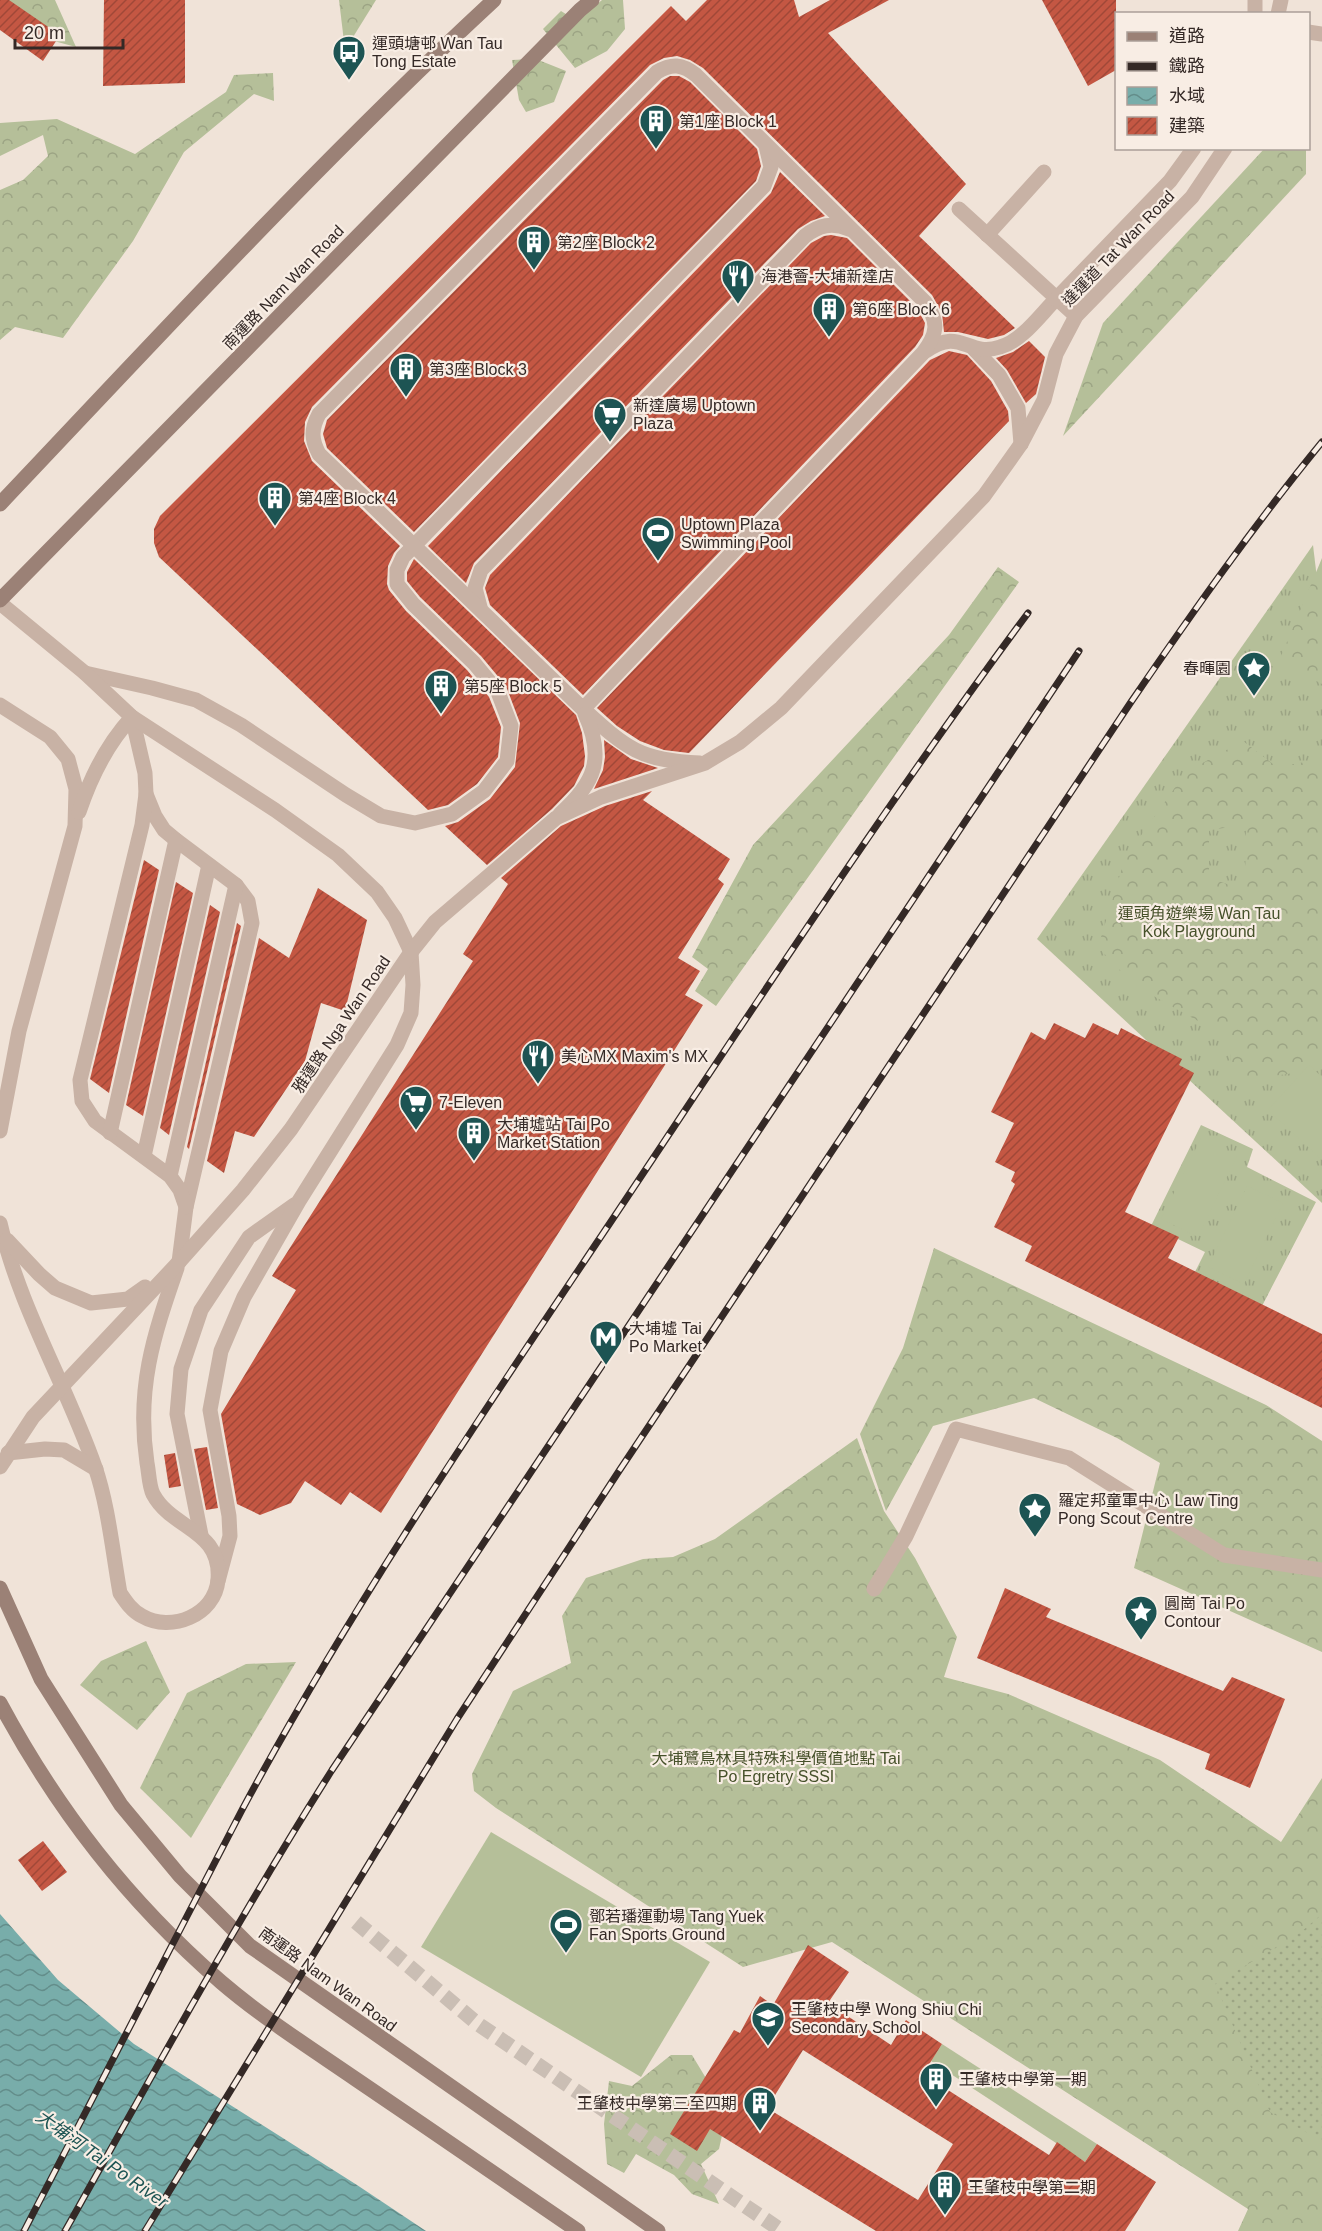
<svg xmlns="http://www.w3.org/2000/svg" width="1322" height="2231" font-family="Arial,'Noto Sans TC',sans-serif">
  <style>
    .grass { fill: url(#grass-tufts) }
    .forest { fill: url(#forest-crowns); fill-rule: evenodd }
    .garden { fill: url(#garden-dots) }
    .pitch { fill: #b5bf99 }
    .water { fill: url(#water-waves) }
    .building { fill: url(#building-hatch); fill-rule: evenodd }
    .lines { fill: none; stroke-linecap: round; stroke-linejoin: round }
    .street-tunnel { stroke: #cabeb4; stroke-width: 15; stroke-dasharray: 15 8; stroke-linecap: butt }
    .lane { stroke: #c8b2a5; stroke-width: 15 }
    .street { stroke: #c8b2a5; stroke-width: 15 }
    .secondary { stroke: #9b8176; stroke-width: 15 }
    .rail-casing { stroke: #342926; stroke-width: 7 }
    .rail { stroke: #f8ede4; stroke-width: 4.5; stroke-dasharray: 14; stroke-linecap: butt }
    .labels { text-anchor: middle; stroke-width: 4.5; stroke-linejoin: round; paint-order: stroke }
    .poi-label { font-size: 16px; fill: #342926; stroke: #f8ede4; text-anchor: start }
    .street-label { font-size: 16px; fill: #342926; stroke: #f8ede4 }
    .park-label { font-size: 16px; fill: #46512a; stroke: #f8ede4 }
    .water-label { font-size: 18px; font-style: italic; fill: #1d5453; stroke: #f8ede4 }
  </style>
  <defs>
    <pattern id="grass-tufts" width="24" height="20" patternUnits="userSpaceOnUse" patternTransform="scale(1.5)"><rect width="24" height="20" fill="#b5bf99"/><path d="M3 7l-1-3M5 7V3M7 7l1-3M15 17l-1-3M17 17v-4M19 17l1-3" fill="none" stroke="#9ca484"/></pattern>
    <pattern id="forest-crowns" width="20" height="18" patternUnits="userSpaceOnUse" patternTransform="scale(1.5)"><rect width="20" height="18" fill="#b5bf99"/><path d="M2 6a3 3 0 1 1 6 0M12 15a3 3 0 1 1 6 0" fill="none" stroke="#9ca484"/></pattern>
    <pattern id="garden-dots" width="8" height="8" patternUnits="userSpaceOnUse" patternTransform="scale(1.5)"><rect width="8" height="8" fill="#b5bf99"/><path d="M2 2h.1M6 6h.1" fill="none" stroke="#9ca484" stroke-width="1.8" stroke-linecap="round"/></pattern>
    <pattern id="water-waves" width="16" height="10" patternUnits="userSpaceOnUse" patternTransform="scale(1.5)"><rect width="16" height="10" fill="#78adaa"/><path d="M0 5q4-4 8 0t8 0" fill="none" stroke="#638d8a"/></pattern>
    <pattern id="building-hatch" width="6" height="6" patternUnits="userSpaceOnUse" patternTransform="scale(1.5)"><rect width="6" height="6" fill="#c45743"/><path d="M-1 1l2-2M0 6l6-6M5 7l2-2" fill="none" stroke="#a04838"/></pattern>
  </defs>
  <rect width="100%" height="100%" fill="#f0e3d8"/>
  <g class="grass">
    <path d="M 1313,545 L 1322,621 L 1322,1203 L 1037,939 Z"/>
    <path d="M 1201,1125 L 1253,1149 L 1247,1167 L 1316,1202 L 1262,1306 L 1195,1272 L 1205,1252 L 1151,1226 Z"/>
  </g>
  <g class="forest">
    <path d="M 0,0 L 55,0 L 76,47 L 28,34 Z"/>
    <path d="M 339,0 L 376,0 L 345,50 Z"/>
    <path d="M 602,0 L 623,0 L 625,29 L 607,51 L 575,68 L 543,29 L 561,11 L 577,21 Z"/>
    <path d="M 536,59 L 566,71 L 554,102 L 526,112 L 519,100 L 512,60 Z"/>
    <path d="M 273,73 L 274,101 L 254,94 L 184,152 L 133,241 L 63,338 L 15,327 L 0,340 L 0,190 L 23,180 L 48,156 L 43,135 L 0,156 L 0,123 L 57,119 L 135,154 L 226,92 L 234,75 Z"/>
    <path d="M 1264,149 L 1306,149 L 1306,174 L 1063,436 L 1103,323 Z"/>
    <path d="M 1322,558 L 1322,684 L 1279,661 Z"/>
    <path d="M 998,567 L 1019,582 L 716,1006 L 695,991 L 708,969 L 692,957 L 753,845 L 949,635 Z"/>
    <path d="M 1243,741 L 1277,767 L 1322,759 L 1322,1069 L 1246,1080 L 1231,1076 L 1230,1039 L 1134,985 L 1098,947 L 1125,858 L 1186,772 ZM 1246,825 L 1245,890 L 1209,878 L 1209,830 Z"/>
    <path d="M 934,1248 L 1266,1405 L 1322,1441 L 1322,1652 L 1134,1568 L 1160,1463 L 1117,1438 L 1034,1398 L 933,1426 L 886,1511 L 860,1434 L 903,1348 Z"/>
    <path d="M 857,1438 L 884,1511 L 915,1558 L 957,1637 L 944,1677 L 1008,1694 L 1160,1760 L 1281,1842 L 1322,1778 L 1322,2231 L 1238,2231 L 1248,2209 L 832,1942 L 743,1967 L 496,1808 L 474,1791 L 472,1774 L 513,1691 L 571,1663 L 562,1616 L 586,1578 L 643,1559 L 673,1557 L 715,1539 Z"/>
    <path d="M 146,1641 L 170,1692 L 137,1730 L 80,1685 L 101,1661 Z"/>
    <path d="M 296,1662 L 191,1838 L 140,1788 L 187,1693 L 246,1664 Z"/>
    <path d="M 671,2055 L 692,2055 L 727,2113 L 719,2149 L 701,2164 L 719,2204 L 692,2194 L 674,2175 L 636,2154 L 624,2173 L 607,2164 L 604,2124 L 609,2081 L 632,2086 Z"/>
  </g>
  <path class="garden" d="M 1322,1914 L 1322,2141 L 1270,2112 L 1215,1984 L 1301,1932 Z"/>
  <g class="pitch">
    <path d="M 1309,1065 L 1322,1077 L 1322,1160 L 1268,1110 Z"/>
    <path d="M 1201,1138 L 1237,1156 L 1198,1237 L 1161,1219 Z"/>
    <path d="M 1247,1186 L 1283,1203 L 1244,1284 L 1208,1267 Z"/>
    <path d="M 491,1832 L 710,1962 L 641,2077 L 421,1947 Z"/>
    <path d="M 942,2044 L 1097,2144 L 1085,2162 L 931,2061 Z"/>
  </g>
  <path class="water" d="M 0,1914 L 58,1980 L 134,2044 L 357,2185 L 426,2231 L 0,2231 Z"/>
  <g class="building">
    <path d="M 0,0 L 9,0 L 60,35 L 43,61 L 0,30 Z"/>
    <path d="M 104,0 L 185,0 L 185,83 L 103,86 Z"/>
    <path d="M 707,0 L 794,0 L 799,17 L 830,0 L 889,0 L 828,33 L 966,184 L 919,236 L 1015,328 L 1004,335 L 988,339 L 958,332 L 944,332 L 942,313 L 932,295 L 703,68 L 690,60 L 677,56 L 664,58 L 650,65 L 312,407 L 305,422 L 304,441 L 312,461 L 400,546 L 394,553 L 388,566 L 387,584 L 389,590 L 406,611 L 467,670 L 489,697 L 501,727 L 498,757 L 477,784 L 448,805 L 428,810 L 159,557 L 154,543 L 154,529 L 160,516 L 671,6 L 686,21 Z"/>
    <path d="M 1042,0 L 1116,0 L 1116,70 L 1088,86 Z"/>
    <path d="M 670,76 L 679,76 L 690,82 L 757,149 L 761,166 L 756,181 L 414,532 L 327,448 L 323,434 L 327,420 L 663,80 Z"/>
    <path d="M 780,172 L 825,216 L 811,221 L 798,229 L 474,563 L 466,583 L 428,546 L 771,193 Z"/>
    <path d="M 831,235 L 847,238 L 917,308 L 925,323 L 923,335 L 915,347 L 583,695 L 490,605 L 485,588 L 490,575 L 811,243 L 824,236 Z"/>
    <path d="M 1029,341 L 1045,357 L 1036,394 L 1026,403 L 1007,370 L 996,358 L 1013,352 Z"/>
    <path d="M 949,351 L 967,355 L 991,381 L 1008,411 L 1009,421 L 689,753 L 664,750 L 640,741 L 617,726 L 597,708 L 930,360 Z"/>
    <path d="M 414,559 L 576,715 L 582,733 L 585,756 L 584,766 L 574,786 L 552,809 L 487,865 L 445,826 L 458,822 L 490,799 L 515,767 L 520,723 L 506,686 L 481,656 L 420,597 L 407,581 L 407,572 Z"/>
    <path d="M 604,740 L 631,759 L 658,768 L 594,789 L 603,770 L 605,757 Z"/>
    <path d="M 652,791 L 643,800 L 730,859 L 718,879 L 724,884 L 678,958 L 700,971 L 685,995 L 703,1005 L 381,1513 L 350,1492 L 341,1505 L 305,1481 L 291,1503 L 260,1515 L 237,1504 L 221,1414 L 296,1290 L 272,1276 L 473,961 L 463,954 L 508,884 L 501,878 L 561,826 L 605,806 Z"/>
    <path d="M 144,860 L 159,870 L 109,1093 L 90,1079 Z"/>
    <path d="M 176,882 L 193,893 L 143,1116 L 126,1105 Z"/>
    <path d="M 318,888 L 367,920 L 345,1011 L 321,1003 L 305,1061 L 254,1137 L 235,1131 L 224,1173 L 207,1161 L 259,938 L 289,958 Z"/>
    <path d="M 210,905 L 220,912 L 169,1135 L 160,1128 Z"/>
    <path d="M 237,923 L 241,926 L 189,1149 L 187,1147 Z"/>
    <path d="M 1054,1023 L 1085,1038 L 1093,1023 L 1118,1035 L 1121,1028 L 1182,1059 L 1179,1065 L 1194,1073 L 1125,1212 L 1179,1237 L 1168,1258 L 1322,1334 L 1322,1408 L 1025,1261 L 1032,1246 L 994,1227 L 1015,1184 L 1011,1181 L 1015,1172 L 995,1162 L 1014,1123 L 991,1112 L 1031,1032 L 1045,1040 Z"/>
    <path d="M 207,1447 L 218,1508 L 206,1510 L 194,1449 Z"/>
    <path d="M 175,1453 L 181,1486 L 169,1488 L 164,1455 Z"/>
    <path d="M 1005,1588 L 1051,1609 L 1046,1617 L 1223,1691 L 1232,1677 L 1285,1699 L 1250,1788 L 1205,1769 L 1210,1754 L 977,1658 Z"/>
    <path d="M 43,1841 L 67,1872 L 42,1891 L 18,1860 Z"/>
    <path d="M 808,1945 L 849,1972 L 828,2003 L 891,2045 L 906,2020 L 942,2044 L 923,2074 L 1049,2155 L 1057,2142 L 1085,2162 L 1097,2144 L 1156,2182 L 1125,2231 L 876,2231 L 710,2129 L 697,2151 L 670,2134 L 734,2030 L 740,2033 L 760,1996 L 773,2005 ZM 803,2050 L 953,2144 L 918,2200 L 767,2108 Z"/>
  </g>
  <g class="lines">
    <path class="street-tunnel" d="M 356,1922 L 478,2024 L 782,2231"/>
    <g class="lane">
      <path d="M 1308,32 L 1322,34"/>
      <path d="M 959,209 L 1076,316"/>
      <path d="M 987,235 L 1044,172"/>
      <path d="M 974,349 L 999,375 L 1018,408 L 1021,444"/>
      <path d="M 926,351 C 961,326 967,358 1000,347 C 1022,341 1040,315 1056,299"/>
      <path d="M 480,607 L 475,588 L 481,570 L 805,236 C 819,225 832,222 849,229"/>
      <path d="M 85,673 L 152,688 L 196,700 L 241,725 L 346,795 L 381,816 L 415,823 L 452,814 L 484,791 L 507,761 L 511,726 L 498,692 L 474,663 L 413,604 L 397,584 L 397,570 L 403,557 L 764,186 L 771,167 L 766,146"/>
      <path d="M 583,709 L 923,353 C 938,333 939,322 925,302 L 696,75 C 682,64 672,63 657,72 C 543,186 431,300 319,414 C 311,429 311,439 319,454 L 583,709 C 626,748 640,761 700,763"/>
      <path d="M 132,717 L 145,773 L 146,794 L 155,816 L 164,830 L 176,840 L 236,885 L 248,901 L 252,923 L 186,1207 L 179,1262"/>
      <path d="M 146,794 L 142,825 L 80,1080 L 82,1101 L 95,1121 L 170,1176 L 180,1190 L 186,1207"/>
      <path d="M 560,814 C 595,783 605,758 585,714"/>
      <path d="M 110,1133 L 176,840"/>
      <path d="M 144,1156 L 209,865"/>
      <path d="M 170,1176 L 236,885"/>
      <path d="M 201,1535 L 177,1414 L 181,1369 L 201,1310 L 249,1237 L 294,1205"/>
      <path d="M 218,1581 L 230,1536 L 229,1516 L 210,1410 L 221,1351 L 244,1297 L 299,1201 L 397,1045 L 411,1013 L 413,985 L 411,952"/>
      <path d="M 874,1589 L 906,1536 L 956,1429 L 1069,1458 L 1224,1555 L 1322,1570"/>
    </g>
    <g class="street">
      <path d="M 1255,14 L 1255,0"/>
      <path d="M 1278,14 L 1281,0"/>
      <path d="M 1056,299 L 1170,181 L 1194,148"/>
      <path d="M 0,603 L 85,673 L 132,717 L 275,810 L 338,855 L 377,892 L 395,918 L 411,952"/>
      <path d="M 0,705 L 50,737 L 68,759 L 76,789 L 75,826 L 19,1031 L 0,1131"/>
      <path d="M 79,812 C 91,776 107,744 132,717"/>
      <path d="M 0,1223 C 20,1309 66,1384 95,1467 C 108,1504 113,1554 120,1593 C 126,1602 132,1611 142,1616 C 171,1633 215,1615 218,1580 C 222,1529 172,1530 153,1494 C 149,1486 149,1473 147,1463 C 136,1389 153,1337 177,1268"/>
      <path d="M 7,1240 L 39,1274 L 55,1288 L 91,1303 L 128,1299 L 145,1287"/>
      <path d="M 8,1453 L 45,1449 L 64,1450 L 96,1469"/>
      <path d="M 0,1467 L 33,1417 L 179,1262 L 243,1190 L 291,1129 L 411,952 L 435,922 L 556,818 L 601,797 L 705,763 L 740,742 L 781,708 L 984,496 L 1021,444 L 1044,400 L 1056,354 L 1076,316 L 1192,197 L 1225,148"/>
    </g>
    <g class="secondary">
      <path d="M 0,504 C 162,333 321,160 494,0"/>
      <path d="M 0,600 L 580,10 L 592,0"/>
      <path d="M 0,1588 L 41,1679 L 121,1805 L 180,1876 L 250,1946 L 658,2231"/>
      <path d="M 0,1703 C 58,1811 128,1901 221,1982 C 263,2018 312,2049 357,2080 C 431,2130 505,2181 578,2231"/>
    </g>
    <g class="rail-casing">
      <g id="rail">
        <path d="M 24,2231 L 243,1808 C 354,1601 487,1407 618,1211 C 752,1010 884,807 1028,613"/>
        <path d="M 65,2231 C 152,2076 237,1920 332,1770 L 1079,651"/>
        <path d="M 145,2231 L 457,1719 L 619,1471 L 1131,702 C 1192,613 1254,525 1322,442"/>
      </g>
    </g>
    <use href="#rail" class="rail"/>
  </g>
  <defs>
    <g id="bus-pin" transform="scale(1.725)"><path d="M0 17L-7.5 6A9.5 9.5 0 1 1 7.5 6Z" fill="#1d5453" stroke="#f8ede4"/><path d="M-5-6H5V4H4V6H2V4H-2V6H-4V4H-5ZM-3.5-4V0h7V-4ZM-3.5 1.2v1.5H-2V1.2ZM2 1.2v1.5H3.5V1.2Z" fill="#fff"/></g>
    <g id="building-pin" transform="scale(1.725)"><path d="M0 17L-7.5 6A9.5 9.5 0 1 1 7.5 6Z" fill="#1d5453" stroke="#f8ede4"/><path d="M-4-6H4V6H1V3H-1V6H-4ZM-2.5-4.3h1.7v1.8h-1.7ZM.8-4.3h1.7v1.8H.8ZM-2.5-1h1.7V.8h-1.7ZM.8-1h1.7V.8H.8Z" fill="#fff"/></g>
    <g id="restaurant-pin" transform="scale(1.725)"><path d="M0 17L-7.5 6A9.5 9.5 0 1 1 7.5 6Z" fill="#1d5453" stroke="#f8ede4"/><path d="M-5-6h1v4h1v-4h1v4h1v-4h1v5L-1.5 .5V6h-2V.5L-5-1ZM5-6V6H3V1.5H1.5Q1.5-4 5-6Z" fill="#fff"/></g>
    <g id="supermarket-pin" transform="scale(1.725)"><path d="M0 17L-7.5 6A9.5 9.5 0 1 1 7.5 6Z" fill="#1d5453" stroke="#f8ede4"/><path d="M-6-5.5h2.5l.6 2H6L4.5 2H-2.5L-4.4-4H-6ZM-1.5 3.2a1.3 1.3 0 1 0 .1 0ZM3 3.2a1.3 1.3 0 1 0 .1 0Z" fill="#fff"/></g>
    <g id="stadium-pin" transform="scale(1.725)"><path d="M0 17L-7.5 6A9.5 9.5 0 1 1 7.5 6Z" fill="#1d5453" stroke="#f8ede4"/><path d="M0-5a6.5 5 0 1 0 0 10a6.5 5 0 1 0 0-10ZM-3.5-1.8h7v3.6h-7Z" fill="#fff"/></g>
    <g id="sight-pin" transform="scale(1.725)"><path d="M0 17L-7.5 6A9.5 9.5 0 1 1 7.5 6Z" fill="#1d5453" stroke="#f8ede4"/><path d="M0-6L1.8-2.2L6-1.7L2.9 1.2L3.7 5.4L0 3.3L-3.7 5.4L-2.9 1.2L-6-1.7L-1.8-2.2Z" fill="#fff"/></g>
    <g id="metro-pin" transform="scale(1.725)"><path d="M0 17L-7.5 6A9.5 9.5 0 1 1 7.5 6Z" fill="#1d5453" stroke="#f8ede4"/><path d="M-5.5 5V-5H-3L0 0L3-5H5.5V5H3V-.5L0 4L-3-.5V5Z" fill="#fff"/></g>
    <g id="school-pin" transform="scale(1.725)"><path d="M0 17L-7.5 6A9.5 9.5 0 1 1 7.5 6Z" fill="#1d5453" stroke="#f8ede4"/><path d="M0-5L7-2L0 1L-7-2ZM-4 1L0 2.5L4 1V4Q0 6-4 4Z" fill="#fff"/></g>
  </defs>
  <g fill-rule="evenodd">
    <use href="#bus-pin" x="349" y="52"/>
    <use href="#building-pin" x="656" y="121"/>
    <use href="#building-pin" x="534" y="242"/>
    <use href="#restaurant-pin" x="738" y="276"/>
    <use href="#building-pin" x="829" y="309"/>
    <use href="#building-pin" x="406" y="369"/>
    <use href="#supermarket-pin" x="610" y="414"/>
    <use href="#building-pin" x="275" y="498"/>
    <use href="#stadium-pin" x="658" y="533"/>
    <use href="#sight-pin" x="1254" y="668"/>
    <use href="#building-pin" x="441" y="686"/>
    <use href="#restaurant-pin" x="538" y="1056"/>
    <use href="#supermarket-pin" x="416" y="1102"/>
    <use href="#building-pin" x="474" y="1133"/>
    <use href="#metro-pin" x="606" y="1337"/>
    <use href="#sight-pin" x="1035" y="1509"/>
    <use href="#sight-pin" x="1141" y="1612"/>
    <use href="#stadium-pin" x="566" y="1925"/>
    <use href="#school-pin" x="768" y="2018"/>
    <use href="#building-pin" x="936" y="2079"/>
    <use href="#building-pin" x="760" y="2103"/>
    <use href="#building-pin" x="945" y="2187"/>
  </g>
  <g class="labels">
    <g class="poi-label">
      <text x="372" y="49">運頭塘邨 Wan Tau<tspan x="372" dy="18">Tong Estate</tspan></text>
      <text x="679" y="127">第1座 Block 1</text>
      <text x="557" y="248">第2座 Block 2</text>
      <text x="761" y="282">海港薈-大埔新達店</text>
      <text x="852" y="315">第6座 Block 6</text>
      <text x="429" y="375">第3座 Block 3</text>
      <text x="633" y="411">新達廣場 Uptown<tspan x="633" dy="18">Plaza</tspan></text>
      <text x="298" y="504">第4座 Block 4</text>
      <text x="681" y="530">Uptown Plaza<tspan x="681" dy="18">Swimming Pool</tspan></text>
      <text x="1231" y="674" text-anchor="end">春暉園</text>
      <text x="464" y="692">第5座 Block 5</text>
      <text x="561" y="1062">美心MX Maxim's MX</text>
      <text x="439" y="1108">7-Eleven</text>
      <text x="497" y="1130">大埔墟站 Tai Po<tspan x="497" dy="18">Market Station</tspan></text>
      <text x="629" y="1334">大埔墟 Tai<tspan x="629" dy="18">Po Market</tspan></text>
      <text x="1058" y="1506">羅定邦童軍中心 Law Ting<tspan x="1058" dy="18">Pong Scout Centre</tspan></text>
      <text x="1164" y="1609">圓崗 Tai Po<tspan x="1164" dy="18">Contour</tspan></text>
      <text x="589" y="1922">鄧若璠運動場 Tang Yuek<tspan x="589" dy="18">Fan Sports Ground</tspan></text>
      <text x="791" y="2015">王肇枝中學 Wong Shiu Chi<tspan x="791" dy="18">Secondary School</tspan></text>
      <text x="959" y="2085">王肇枝中學第一期</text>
      <text x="737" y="2109" text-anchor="end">王肇枝中學第三至四期</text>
      <text x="968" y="2193">王肇枝中學第二期</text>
    </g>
    <g class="street-label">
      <text transform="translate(1118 248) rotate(-46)" y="6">達運道 Tat Wan Road</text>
      <text transform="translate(283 287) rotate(-46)" y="6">南運路 Nam Wan Road</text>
      <text transform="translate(341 1024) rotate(-56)" y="6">雅運路 Nga Wan Road</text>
      <text transform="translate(328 1979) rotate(36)" y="6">南運路 Nam Wan Road</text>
    </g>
    <g class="park-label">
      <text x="1199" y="919">運頭角遊樂場 Wan Tau<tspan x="1199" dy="18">Kok Playground</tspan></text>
      <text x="776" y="1764">大埔鷺鳥林具特殊科學價值地點 Tai<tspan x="776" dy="18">Po Egretry SSSI</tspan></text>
    </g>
    <g class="water-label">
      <text transform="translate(102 2159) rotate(35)" y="6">大埔河 Tai Po River</text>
    </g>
  </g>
  <rect x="1115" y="12" width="195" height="138" fill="#f8ede4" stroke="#aa9f98" stroke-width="1.5"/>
  <rect x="1127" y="32" width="30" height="9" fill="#9b8176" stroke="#aa9f98" stroke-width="1.5"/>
  <text x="1169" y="42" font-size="18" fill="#342926">道路</text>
  <rect x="1127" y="62" width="30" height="9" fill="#342926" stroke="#aa9f98" stroke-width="1.5"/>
  <text x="1169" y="72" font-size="18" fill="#342926">鐵路</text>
  <rect x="1127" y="87" width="30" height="18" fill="url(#water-waves)" stroke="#aa9f98" stroke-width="1.5"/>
  <text x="1169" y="102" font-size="18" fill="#342926">水域</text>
  <rect x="1127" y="117" width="30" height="18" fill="url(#building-hatch)" stroke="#aa9f98" stroke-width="1.5"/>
  <text x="1169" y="132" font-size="18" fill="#342926">建築</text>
  <path d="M15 39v9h108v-9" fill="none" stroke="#342926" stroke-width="3"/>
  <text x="24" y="39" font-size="18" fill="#342926" stroke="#f8ede4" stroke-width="4.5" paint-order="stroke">20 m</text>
</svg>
